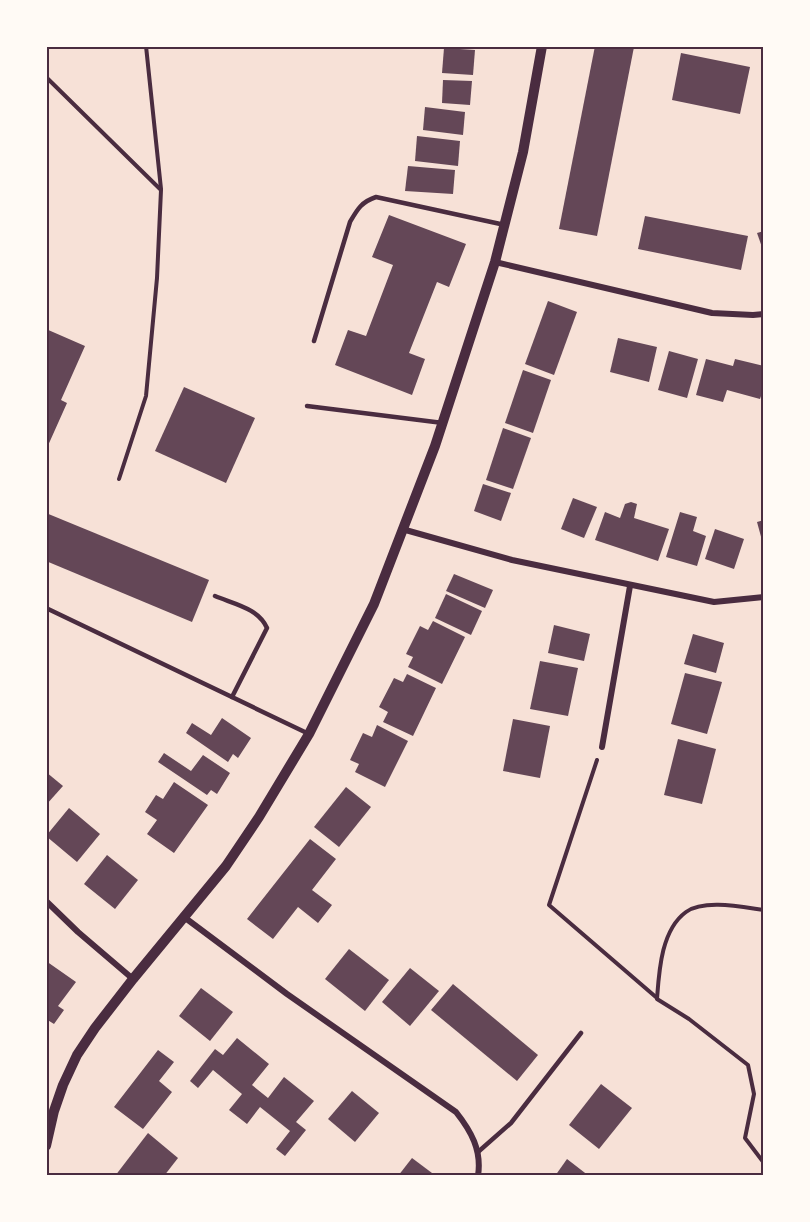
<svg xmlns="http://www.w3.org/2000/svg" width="810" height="1222" font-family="'DM Sans',sans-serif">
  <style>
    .building { fill: #644757 }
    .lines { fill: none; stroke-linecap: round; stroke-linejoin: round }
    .path { stroke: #4a2c40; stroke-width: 4 }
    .service { stroke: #4a2c40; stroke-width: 4.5 }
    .minor { stroke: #4a2c40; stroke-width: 6 }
    .tertiary { stroke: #4a2c40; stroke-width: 10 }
    .neatline { fill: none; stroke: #4a2c40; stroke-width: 2 }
  </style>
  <rect width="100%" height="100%" fill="#f7e1d7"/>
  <g class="building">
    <path d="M 595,46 L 634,47 L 597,236 L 559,229 Z"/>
    <path d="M 444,48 L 475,50 L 473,75 L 442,73 Z"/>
    <path d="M 681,53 L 750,67 L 740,114 L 672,100 Z"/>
    <path d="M 443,80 L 472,81 L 470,105 L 442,103 Z"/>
    <path d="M 425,107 L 465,112 L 463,135 L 423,130 Z"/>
    <path d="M 417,136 L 460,141 L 458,166 L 415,161 Z"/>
    <path d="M 408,166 L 455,170 L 453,194 L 405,191 Z"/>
    <path d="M 389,215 L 466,244 L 449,287 L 437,282 L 409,353 L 425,359 L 412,395 L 335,365 L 348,330 L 366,336 L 393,265 L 372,257 Z"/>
    <path d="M 645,216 L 748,236 L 741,270 L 638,249 Z"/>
    <path d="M 764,231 L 764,249 L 763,250 L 757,233 Z"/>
    <path d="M 548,301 L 577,312 L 554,375 L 525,364 Z"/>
    <path d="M 46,329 L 85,346 L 61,400 L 67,403 L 46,450 Z"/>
    <path d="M 618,338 L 657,347 L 649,382 L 610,372 Z"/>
    <path d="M 669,351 L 698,359 L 687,398 L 658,390 Z"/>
    <path d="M 706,359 L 733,366 L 735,359 L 764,366 L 764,387 L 760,399 L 727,390 L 723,402 L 696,395 Z"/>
    <path d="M 523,370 L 551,380 L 533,433 L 505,423 Z"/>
    <path d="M 184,387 L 255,418 L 226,483 L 155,451 Z"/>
    <path d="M 503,428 L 531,438 L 513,489 L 486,480 Z"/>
    <path d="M 483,484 L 511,493 L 501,521 L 474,511 Z"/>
    <path d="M 573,498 L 597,507 L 584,538 L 561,529 Z"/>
    <path d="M 631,502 L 637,504 L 634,518 L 669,529 L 658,561 L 595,540 L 605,512 L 620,518 L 625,504 Z"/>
    <path d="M 680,512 L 697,517 L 693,531 L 706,536 L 697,566 L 666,557 Z"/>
    <path d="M 46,513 L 209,580 L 192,622 L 46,561 Z"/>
    <path d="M 764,520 L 764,544 L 763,544 L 757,522 Z"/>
    <path d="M 715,529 L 744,539 L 734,569 L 705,559 Z"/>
    <path d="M 454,574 L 493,590 L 485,608 L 446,591 Z"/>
    <path d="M 446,594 L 482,611 L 471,635 L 435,618 Z"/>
    <path d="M 433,621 L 465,637 L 442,684 L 408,667 L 413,657 L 406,654 L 420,626 L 428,630 Z"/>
    <path d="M 554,625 L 590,634 L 584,661 L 548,653 Z"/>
    <path d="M 693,634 L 724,643 L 716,673 L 684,664 Z"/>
    <path d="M 540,661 L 578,668 L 568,716 L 530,709 Z"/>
    <path d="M 685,673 L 722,682 L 707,734 L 671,724 Z"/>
    <path d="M 407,674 L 436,688 L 413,736 L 383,722 L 388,712 L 379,707 L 394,678 L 403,682 Z"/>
    <path d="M 222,718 L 251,738 L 238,758 L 233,754 L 228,762 L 186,733 L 192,723 L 211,735 Z"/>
    <path d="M 513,719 L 550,726 L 540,778 L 503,771 Z"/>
    <path d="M 377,725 L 408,741 L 385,787 L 355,772 L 359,764 L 350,760 L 363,733 L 372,737 Z"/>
    <path d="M 678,739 L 716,749 L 702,804 L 664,795 Z"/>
    <path d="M 164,753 L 191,771 L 203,755 L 230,773 L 217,794 L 211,790 L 207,795 L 158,762 Z"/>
    <path d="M 46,772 L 63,786 L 46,805 Z"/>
    <path d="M 174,782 L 208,805 L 174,853 L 147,834 L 157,820 L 145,812 L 156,795 L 163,799 Z"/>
    <path d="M 346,787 L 371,807 L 339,847 L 314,827 Z"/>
    <path d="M 69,808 L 100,834 L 77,862 L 46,836 Z"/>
    <path d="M 310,839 L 336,859 L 312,890 L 332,905 L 318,923 L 298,907 L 273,939 L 247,919 Z"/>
    <path d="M 107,855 L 138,880 L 115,909 L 84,884 Z"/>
    <path d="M 349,949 L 389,980 L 365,1011 L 325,979 Z"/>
    <path d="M 46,961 L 76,982 L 58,1006 L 64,1010 L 54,1024 L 46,1019 Z"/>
    <path d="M 410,968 L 439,991 L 410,1026 L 382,1002 Z"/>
    <path d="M 453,984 L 538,1055 L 517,1081 L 431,1010 Z"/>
    <path d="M 201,988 L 233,1012 L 210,1041 L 179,1016 Z"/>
    <path d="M 237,1038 L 269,1064 L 252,1085 L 268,1098 L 284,1077 L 314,1101 L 296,1122 L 306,1130 L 285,1156 L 276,1149 L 290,1131 L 260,1107 L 247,1124 L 229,1110 L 242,1094 L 213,1070 L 198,1088 L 190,1081 L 215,1049 L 223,1055 Z"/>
    <path d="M 158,1050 L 174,1062 L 159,1081 L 172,1092 L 143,1129 L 114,1107 Z"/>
    <path d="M 601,1084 L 632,1108 L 599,1149 L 569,1125 Z"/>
    <path d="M 352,1091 L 379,1113 L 355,1142 L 328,1119 Z"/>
    <path d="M 148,1133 L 178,1158 L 164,1176 L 115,1176 Z"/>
    <path d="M 412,1158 L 436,1176 L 398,1176 Z"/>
    <path d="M 567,1159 L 589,1176 L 555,1176 Z"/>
  </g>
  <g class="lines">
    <g class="path">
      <path d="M 146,46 L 161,189"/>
      <path d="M 46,77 L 161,190 L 157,278 L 146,396 L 119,479"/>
      <path d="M 597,760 L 549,905 L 657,998"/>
      <path d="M 764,910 C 742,907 704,899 686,912 C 661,930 659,972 657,999 L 689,1019 L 748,1065 L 754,1094 L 745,1138 L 764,1163"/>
    </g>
    <g class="service">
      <path d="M 314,341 L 350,222 C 357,210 361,202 376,197 L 505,225"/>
      <path d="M 307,406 L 443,423"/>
      <path d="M 215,596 C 234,604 258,608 267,628 L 232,697"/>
      <path d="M 46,608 L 309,734"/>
      <path d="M 478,1152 L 511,1123 L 581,1033"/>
    </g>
    <g class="minor">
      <path d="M 495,262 L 712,313 L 753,315 L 764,314"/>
      <path d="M 402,529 L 512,560 L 714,602 L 764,597"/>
      <path d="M 602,747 L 630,586"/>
      <path d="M 46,901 L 78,932 L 133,979"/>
      <path d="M 184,917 L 287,994 L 456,1112 C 471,1131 482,1150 478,1176"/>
    </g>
    <path class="tertiary" d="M 46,1146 L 54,1111 L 63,1085 L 77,1055 L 95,1028 L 133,979 L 226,866 L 259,817 L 309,734 L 374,604 L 435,446 L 495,262 L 523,152 L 542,46"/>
  </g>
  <rect width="810" height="1222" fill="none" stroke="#fffaf5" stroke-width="96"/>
  <rect x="48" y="48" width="714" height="1126" class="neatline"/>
</svg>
